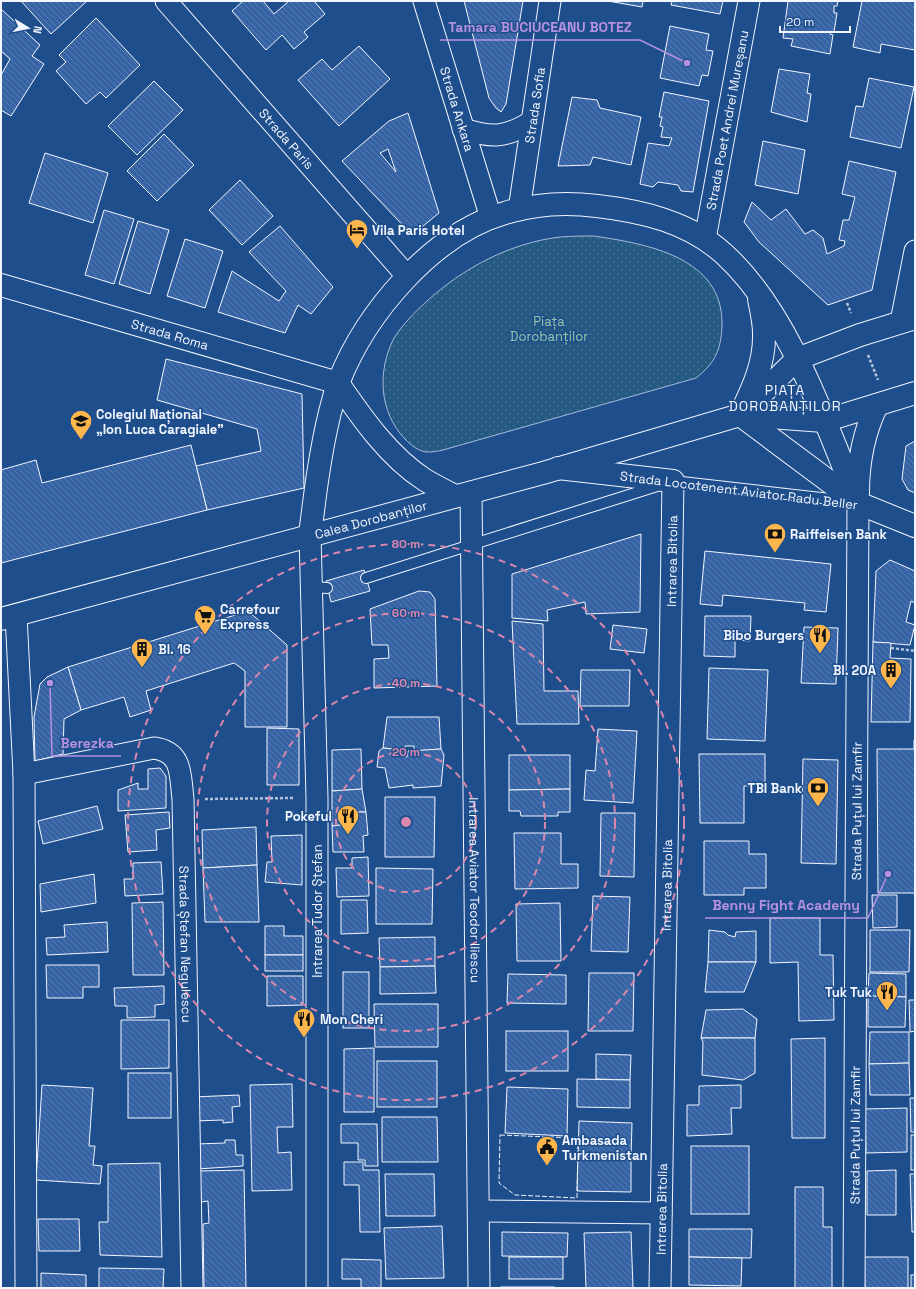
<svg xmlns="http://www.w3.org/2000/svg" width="916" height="1289" font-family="'Space Grotesk',sans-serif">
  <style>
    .grass { fill: url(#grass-dots); stroke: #a8bbd7 }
    .building { fill: url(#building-back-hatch); stroke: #f2f6ff; fill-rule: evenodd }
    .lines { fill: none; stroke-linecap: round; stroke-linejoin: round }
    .service-casing { stroke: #f2f6ff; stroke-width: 12 }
    .minor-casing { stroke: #f2f6ff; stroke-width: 23 }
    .tertiary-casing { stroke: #f2f6ff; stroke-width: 24 }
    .primary-casing { stroke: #f2f6ff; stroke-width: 24 }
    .path { stroke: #b3c4dc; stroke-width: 2.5; stroke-dasharray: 3 2; stroke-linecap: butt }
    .service { stroke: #1f4e8c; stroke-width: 10 }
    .minor { stroke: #1f4e8c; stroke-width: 21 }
    .tertiary { stroke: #1f4e8c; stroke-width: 22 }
    .primary { stroke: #1f4e8c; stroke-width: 22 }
    .fence { stroke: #f2f6ff; stroke-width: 1; stroke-dasharray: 5 2; stroke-linecap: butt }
    .ring { fill: none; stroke: #da87ad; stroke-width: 2; stroke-dasharray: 7 5 }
    .labels { text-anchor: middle; stroke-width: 3; stroke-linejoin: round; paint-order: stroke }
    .street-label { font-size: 13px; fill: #f2f6ff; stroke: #1f4e8c }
    .poi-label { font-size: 13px; font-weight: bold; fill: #f2f6ff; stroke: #1f4e8c; text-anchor: start }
    .park-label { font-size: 13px; fill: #97c8a6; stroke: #1f4e8c }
    .neighbourhood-label { font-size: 14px; letter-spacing: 1px; fill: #f2f6ff; stroke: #1f4e8c }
    .centre { fill: #da87ad; stroke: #1f4e8c; stroke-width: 2 }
    .ring-label { font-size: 12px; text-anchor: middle; font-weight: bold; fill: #da87ad; stroke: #1f4e8c; stroke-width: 3; stroke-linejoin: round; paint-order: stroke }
    .leader { fill: none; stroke: #b691df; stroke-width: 1.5 }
    .callout-dot { fill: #b691df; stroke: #1f4e8c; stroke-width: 1.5 }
    .callout-label { font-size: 14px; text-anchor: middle; font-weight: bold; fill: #b691df; stroke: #1f4e8c; stroke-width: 3; stroke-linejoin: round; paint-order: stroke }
  </style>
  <defs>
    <pattern id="grass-dots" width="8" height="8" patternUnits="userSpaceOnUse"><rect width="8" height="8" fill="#245a82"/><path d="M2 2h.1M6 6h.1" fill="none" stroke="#447295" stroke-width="1.8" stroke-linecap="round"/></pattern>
    <pattern id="building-back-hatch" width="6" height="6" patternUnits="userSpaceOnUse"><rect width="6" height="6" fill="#3563a3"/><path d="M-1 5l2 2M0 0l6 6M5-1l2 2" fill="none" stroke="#537ab1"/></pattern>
  </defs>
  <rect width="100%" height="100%" fill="#1f4e8c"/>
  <path class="grass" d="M 594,236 C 647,244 724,257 722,326 C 721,350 715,363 696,378 L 443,450 C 439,451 433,452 428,452 C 419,452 411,445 405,439 C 379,412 377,371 394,338 C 402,325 415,312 426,302 C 463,268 510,243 560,237 C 571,236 583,236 594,236 Z"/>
  <g class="building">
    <path d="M 21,1 L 87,1 L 51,34 Z"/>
    <path d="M 243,1 L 263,1 L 274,14 L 289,1 L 314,1 L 325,14 L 304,32 L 308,37 L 294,49 L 282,35 L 266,50 L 232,11 Z"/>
    <path d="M 464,1 L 523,1 L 506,104 L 501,112 L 496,108 L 489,98 Z"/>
    <path d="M 608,1 L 643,1 L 642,7 Z"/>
    <path d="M 672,1 L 723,1 L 720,14 L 671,5 Z"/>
    <path d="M 788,1 L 838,1 L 837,6 L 834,6 L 834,13 L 837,13 L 834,32 L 831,31 L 830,34 L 833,35 L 830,54 L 791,46 L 793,39 L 783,38 Z"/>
    <path d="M 862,1 L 915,1 L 915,50 L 881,44 L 880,53 L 853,47 Z"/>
    <path d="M 1,9 L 40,45 L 32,56 L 44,64 L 11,116 L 1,110 L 1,75 L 10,59 L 1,51 Z"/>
    <path d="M 96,18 L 140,65 L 106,98 L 100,92 L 86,104 L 56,71 L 66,62 L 59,55 Z"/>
    <path d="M 670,26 L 709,34 L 706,50 L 713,51 L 708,76 L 702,75 L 699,86 L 660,78 Z"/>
    <path d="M 359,46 L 390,79 L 339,126 L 298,80 L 322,59 L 332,70 Z"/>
    <path d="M 779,69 L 810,74 L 807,93 L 811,94 L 807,122 L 771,112 Z"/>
    <path d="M 869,78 L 914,87 L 901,148 L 850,137 L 856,106 L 863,107 Z"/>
    <path d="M 154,81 L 183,110 L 137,155 L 108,126 Z"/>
    <path d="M 664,92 L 709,101 L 693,192 L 681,191 L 678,185 L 658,182 L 653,187 L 640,184 L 648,143 L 669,146 L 672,138 L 661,137 L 663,127 L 660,126 L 662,117 L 659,117 Z"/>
    <path d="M 572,97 L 597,100 L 600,108 L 641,117 L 631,165 L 593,157 L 590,165 L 558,166 Z"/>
    <path d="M 408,113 L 439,213 L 412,235 L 342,161 L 389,121 ZM 388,149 L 396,172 L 380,153 Z"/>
    <path d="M 164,134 L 194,165 L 157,201 L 127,171 Z"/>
    <path d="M 763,141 L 805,150 L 798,194 L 755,185 Z"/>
    <path d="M 45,153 L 108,173 L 93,223 L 29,203 Z"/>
    <path d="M 849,161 L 896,172 L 872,290 L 828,305 L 759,242 L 744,222 L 752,202 L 771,220 L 786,209 L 805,234 L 813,230 L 823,238 L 827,254 L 844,246 L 845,241 L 839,240 L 843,220 L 849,220 L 855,197 L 842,194 Z"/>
    <path d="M 240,180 L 273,216 L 242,245 L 209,210 Z"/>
    <path d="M 104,210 L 134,219 L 114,284 L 85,275 Z"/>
    <path d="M 138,221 L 169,230 L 150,294 L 119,284 Z"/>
    <path d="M 280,226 L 333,287 L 311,314 L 298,305 L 285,333 L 218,312 L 232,271 L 279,301 L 286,291 L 249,252 Z"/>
    <path d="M 185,239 L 223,251 L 205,308 L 167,296 Z"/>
    <path d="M 166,359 L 302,394 L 304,488 L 207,510 L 196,466 L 261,451 L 257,429 L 157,400 Z"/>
    <path d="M 915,441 L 915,493 L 908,490 L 902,479 L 906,446 Z"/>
    <path d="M 191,445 L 207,510 L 1,563 L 1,470 L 36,460 L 42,483 Z"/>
    <path d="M 641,534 L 640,612 L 586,614 L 585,602 L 547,610 L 548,621 L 512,618 L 512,574 Z"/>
    <path d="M 705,551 L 831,564 L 826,612 L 804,610 L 805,603 L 723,595 L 722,606 L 700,604 Z"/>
    <path d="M 890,560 L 915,571 L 915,603 L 911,601 L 906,622 L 915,625 L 910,645 L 873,642 L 876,571 Z"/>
    <path d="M 364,570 L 370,591 L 331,602 L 326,581 Z"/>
    <path d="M 419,591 L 430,592 L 435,599 L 437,686 L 374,688 L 374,659 L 389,658 L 388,645 L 372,645 L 370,609 Z"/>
    <path d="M 248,611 L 287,645 L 287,727 L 245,727 L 245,671 L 234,663 L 146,691 L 151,710 L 130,717 L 124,697 L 81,710 L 68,667 Z"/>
    <path d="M 705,616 L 751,616 L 750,641 L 735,640 L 735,657 L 704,656 Z"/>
    <path d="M 512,621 L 543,624 L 544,691 L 578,691 L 579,724 L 517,724 Z"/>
    <path d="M 613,625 L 647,629 L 644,653 L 610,649 Z"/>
    <path d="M 804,627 L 838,628 L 836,684 L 801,683 Z"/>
    <path d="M 873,642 L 891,643 L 890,658 L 911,659 L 910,722 L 871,722 Z"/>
    <path d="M 68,667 L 81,710 L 64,719 L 63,754 L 35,761 L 34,717 L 40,684 L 47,677 Z"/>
    <path d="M 709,668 L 768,670 L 765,741 L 707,739 Z"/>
    <path d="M 581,670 L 630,670 L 629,706 L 580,706 Z"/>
    <path d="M 387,717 L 439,717 L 441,749 L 414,751 L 414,746 L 405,746 L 405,750 L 383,748 Z"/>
    <path d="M 267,728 L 299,729 L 299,785 L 267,785 Z"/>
    <path d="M 598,729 L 637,731 L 633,803 L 584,800 L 586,770 L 595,771 Z"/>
    <path d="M 914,740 L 915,740 L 915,893 L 878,893 L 877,749 L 914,749 Z"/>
    <path d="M 383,748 L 402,750 L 402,756 L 407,757 L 408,751 L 441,749 L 444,755 L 441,786 L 413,788 L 413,785 L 389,788 L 385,768 L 377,767 L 379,751 Z"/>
    <path d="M 361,749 L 362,789 L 332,791 L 332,750 Z"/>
    <path d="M 699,754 L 765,754 L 765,785 L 744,786 L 744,823 L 700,823 Z"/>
    <path d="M 509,755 L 570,755 L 570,789 L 509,790 Z"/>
    <path d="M 803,759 L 838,760 L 836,864 L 801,863 Z"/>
    <path d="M 160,768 L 166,776 L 166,808 L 118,811 L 118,790 L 138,783 L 138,789 L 148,789 L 148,769 Z"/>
    <path d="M 362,789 L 366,812 L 350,812 L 349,824 L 332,826 L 332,791 Z"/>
    <path d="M 570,789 L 570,812 L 558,812 L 558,816 L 521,816 L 520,811 L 509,811 L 509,790 Z"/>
    <path d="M 385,797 L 435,797 L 434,857 L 385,857 Z"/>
    <path d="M 97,806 L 103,829 L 43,844 L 38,821 Z"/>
    <path d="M 169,812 L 170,828 L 156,830 L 157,850 L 128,852 L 125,815 Z"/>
    <path d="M 350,812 L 366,812 L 368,835 L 363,836 L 364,852 L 333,852 L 332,826 L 349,824 Z"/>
    <path d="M 601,813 L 635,813 L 634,877 L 600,876 Z"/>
    <path d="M 256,827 L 257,865 L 203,868 L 202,830 Z"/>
    <path d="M 514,833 L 561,833 L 561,864 L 578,864 L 578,888 L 515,889 Z"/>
    <path d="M 302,835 L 302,885 L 265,882 L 267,862 L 272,862 L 271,836 Z"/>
    <path d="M 704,841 L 749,841 L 749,854 L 766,854 L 766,888 L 744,888 L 744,895 L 704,895 Z"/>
    <path d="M 368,857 L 369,896 L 337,897 L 336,868 L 352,868 L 352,858 Z"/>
    <path d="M 161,862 L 163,894 L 125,896 L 124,879 L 133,879 L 133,863 Z"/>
    <path d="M 257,865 L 259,922 L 205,922 L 203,868 Z"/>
    <path d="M 376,868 L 433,869 L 432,924 L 376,924 Z"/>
    <path d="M 94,874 L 96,903 L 41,912 L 40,884 Z"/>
    <path d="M 872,895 L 897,895 L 897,927 L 873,928 Z"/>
    <path d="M 593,896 L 630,897 L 628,952 L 591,951 Z"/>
    <path d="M 341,900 L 367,900 L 368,933 L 341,934 Z"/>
    <path d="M 163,902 L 164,975 L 133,975 L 132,903 Z"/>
    <path d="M 560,903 L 561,961 L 517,961 L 516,904 Z"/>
    <path d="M 770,918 L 820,918 L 820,955 L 833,955 L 834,1020 L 799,1021 L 798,962 L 770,963 Z"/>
    <path d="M 107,922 L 108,952 L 47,955 L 46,938 L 65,937 L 64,925 Z"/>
    <path d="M 265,926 L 284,926 L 284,936 L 303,936 L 303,955 L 265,955 Z"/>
    <path d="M 709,930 L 725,932 L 728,935 L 735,937 L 736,932 L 756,931 L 756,962 L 708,962 Z"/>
    <path d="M 870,930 L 910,930 L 909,972 L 870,972 Z"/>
    <path d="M 435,937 L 435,966 L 380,967 L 379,938 Z"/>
    <rect x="265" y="955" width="38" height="16"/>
    <path d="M 708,962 L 756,962 L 744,992 L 705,992 Z"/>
    <path d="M 46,965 L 99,965 L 99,987 L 83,987 L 83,998 L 47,998 Z"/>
    <path d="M 435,966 L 436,993 L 380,994 L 380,967 Z"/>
    <rect x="343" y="972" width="26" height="56"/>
    <path d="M 589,973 L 634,973 L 633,1031 L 588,1031 Z"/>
    <path d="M 869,973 L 906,974 L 906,997 L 868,996 Z"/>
    <path d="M 508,974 L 566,975 L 566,1004 L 507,1003 Z"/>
    <path d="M 267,976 L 303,976 L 303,1005 L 267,1006 Z"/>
    <path d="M 164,986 L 164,1004 L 155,1005 L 155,1017 L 127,1018 L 127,1006 L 115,1006 L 114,988 Z"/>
    <path d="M 868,996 L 906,997 L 905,1027 L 868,1027 Z"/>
    <path d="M 909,1000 L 915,1000 L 915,1031 L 910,1032 Z"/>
    <path d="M 374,1004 L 438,1004 L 438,1047 L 375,1047 Z"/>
    <path d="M 743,1009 L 757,1019 L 755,1038 L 701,1038 L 706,1010 Z"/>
    <path d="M 121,1020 L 169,1020 L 169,1068 L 121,1069 Z"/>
    <rect x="506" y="1031" width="62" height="40"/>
    <path d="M 870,1032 L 909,1032 L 909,1063 L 869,1064 Z"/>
    <path d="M 701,1038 L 755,1038 L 755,1073 L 743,1080 L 702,1075 L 703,1042 Z"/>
    <path d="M 825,1038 L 825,1138 L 792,1138 L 791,1039 Z"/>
    <path d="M 374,1048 L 374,1112 L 344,1112 L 344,1049 Z"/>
    <path d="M 596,1054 L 631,1055 L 630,1080 L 596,1079 Z"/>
    <rect x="377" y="1061" width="60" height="46"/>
    <path d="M 909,1063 L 910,1095 L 870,1095 L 869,1064 Z"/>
    <rect x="128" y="1073" width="43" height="45"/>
    <path d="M 577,1079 L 630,1080 L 630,1108 L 577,1107 Z"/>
    <path d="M 292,1084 L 293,1127 L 277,1127 L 278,1153 L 291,1152 L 292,1190 L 252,1191 L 250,1085 Z"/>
    <path d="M 42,1085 L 93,1088 L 89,1146 L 95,1146 L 93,1165 L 102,1166 L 100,1184 L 36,1180 Z"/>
    <path d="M 741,1085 L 741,1108 L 731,1108 L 732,1134 L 687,1136 L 687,1105 L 699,1105 L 699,1086 Z"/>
    <path d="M 507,1087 L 568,1089 L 567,1136 L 505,1133 Z"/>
    <path d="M 239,1095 L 240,1106 L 232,1107 L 233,1122 L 223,1123 L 223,1120 L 194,1121 L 193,1097 Z"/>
    <path d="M 910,1098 L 915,1098 L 915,1132 L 911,1132 Z"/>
    <path d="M 907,1108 L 907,1152 L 866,1153 L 865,1109 Z"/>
    <path d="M 382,1117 L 437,1117 L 438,1162 L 382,1162 Z"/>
    <path d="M 579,1121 L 632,1123 L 631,1157 L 578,1156 Z"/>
    <path d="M 341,1124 L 377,1124 L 378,1166 L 365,1166 L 365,1160 L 358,1160 L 358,1143 L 341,1143 Z"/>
    <rect x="911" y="1135" width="4" height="35"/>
    <path d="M 225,1140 L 235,1140 L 236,1155 L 243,1155 L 243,1166 L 197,1169 L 196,1144 L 225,1143 Z"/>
    <rect x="691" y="1146" width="58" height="68"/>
    <path d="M 578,1156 L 631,1157 L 631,1192 L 577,1191 Z"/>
    <path d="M 344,1162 L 363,1162 L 363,1170 L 379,1170 L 380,1232 L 360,1232 L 359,1185 L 344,1185 Z"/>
    <path d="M 160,1163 L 162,1257 L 100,1255 L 99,1222 L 108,1222 L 108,1164 Z"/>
    <path d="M 244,1170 L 246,1288 L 204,1288 L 203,1224 L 209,1223 L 208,1201 L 201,1202 L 200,1171 Z"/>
    <path d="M 896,1170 L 896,1215 L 867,1215 L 867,1171 Z"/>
    <path d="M 385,1174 L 434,1174 L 435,1216 L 386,1216 Z"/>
    <path d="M 910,1174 L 915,1174 L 915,1232 L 912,1232 Z"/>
    <path d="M 795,1187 L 823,1187 L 823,1227 L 832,1227 L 832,1288 L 795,1288 Z"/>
    <path d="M 38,1219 L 79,1219 L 80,1251 L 39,1251 Z"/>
    <path d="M 442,1226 L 444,1278 L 386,1279 L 384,1228 Z"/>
    <path d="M 689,1229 L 752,1229 L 751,1258 L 689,1257 Z"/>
    <path d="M 502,1232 L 568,1233 L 567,1257 L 502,1256 Z"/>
    <path d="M 631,1232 L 633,1288 L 586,1288 L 584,1233 Z"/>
    <rect x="509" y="1257" width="54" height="22"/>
    <path d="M 689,1257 L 742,1258 L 741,1286 L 689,1285 Z"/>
    <path d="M 864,1257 L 908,1257 L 908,1288 L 865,1288 Z"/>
    <path d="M 342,1259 L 381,1260 L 381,1288 L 361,1288 L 361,1279 L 342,1279 Z"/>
    <path d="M 99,1268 L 164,1269 L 163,1288 L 99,1288 Z"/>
    <path d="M 41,1273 L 86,1275 L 86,1288 L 41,1288 Z"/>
    <rect x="911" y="1275" width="4" height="13"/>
    <rect x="501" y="1287" width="53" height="1"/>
  </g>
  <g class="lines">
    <g class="service-casing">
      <g id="service">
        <path d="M 366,578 L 673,481 L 848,501"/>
        <path d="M 312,587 L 327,588"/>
      </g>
    </g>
    <g class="minor-casing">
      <g id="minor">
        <path id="s1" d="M 166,1 L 407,276"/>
        <path id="s2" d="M 424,1 L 491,218"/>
        <path d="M 463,129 C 492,138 505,138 531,122"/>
        <path id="s3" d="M 519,210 L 550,1"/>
        <path id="s4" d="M 705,239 L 749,1"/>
        <path d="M 901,322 L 915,251"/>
        <path id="s5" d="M 471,492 L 479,1288"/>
        <path d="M 310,535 L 317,798 L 317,1288"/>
        <path d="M 16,615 L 24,774 L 26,1288"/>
        <path id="s6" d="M 24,774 L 154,748 C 183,752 180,775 183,799 L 192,1288"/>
        <path d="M 479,1211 L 661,1213"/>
        <path id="s7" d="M 660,1288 L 673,481"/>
        <path id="s8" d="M 854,1288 L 858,503"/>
      </g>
    </g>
    <g class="tertiary-casing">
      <g id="tertiary">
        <path id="s9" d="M 1,285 L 338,383"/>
        <path d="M 759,299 C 761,310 764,322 764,333 C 765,363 753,388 740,415 L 858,503 L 915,526"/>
        <path d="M 338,383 C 362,418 389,457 425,480 C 435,486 445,491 455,496"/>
        <path d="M 558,468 L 673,481"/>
        <path d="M 858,493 C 858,461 863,434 877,405"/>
        <path d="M 310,535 C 315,494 320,453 330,412 C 333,402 335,391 339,381 C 366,313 432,234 505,213 C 534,204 567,202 597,206 C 642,211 689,222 724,254 C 789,313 825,422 858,503"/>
      </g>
    </g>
    <g class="primary-casing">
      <g id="primary">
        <path d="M 740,415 L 797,359 L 860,335 L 915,318"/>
        <path id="s10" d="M 1,619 L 543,473 L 740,415 L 824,421 L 915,393"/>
      </g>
    </g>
    <g class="path">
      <path d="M 847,303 L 851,313"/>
      <path d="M 868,355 L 878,380"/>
      <path d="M 891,648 L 915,651"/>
      <path d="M 205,799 L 294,798"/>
    </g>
    <use href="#service" class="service"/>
    <use href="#minor" class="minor"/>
    <use href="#tertiary" class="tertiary"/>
    <use href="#primary" class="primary"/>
    <path class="fence" d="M 500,1135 L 578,1138 L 577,1198 L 515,1195 L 499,1183 Z"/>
  </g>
  <g class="ring">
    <circle cx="406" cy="822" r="70"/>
    <circle cx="406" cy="822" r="139"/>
    <circle cx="406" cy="822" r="209"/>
    <circle cx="406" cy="822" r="278"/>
  </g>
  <defs>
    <g id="hotel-pin" transform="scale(1.15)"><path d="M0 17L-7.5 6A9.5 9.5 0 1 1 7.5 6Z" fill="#ffb74d" stroke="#1f4e8c"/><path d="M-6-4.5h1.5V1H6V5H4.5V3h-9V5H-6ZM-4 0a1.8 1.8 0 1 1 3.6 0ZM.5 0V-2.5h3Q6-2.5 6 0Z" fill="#111"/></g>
    <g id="school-pin" transform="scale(1.15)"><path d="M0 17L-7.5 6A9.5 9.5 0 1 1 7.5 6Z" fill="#ffb74d" stroke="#1f4e8c"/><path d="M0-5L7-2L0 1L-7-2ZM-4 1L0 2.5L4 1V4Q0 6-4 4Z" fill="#111"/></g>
    <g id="bank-pin" transform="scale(1.15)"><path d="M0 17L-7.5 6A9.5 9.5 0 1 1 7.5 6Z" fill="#ffb74d" stroke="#1f4e8c"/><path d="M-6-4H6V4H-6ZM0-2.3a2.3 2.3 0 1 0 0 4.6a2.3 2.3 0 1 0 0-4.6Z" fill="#111"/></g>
    <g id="supermarket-pin" transform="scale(1.15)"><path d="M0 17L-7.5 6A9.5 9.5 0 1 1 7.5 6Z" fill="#ffb74d" stroke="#1f4e8c"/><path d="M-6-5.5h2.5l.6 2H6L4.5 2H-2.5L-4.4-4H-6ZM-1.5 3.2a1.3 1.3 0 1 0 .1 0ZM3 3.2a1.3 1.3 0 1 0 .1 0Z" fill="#111"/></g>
    <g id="restaurant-pin" transform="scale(1.15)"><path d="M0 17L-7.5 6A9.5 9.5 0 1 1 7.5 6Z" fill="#ffb74d" stroke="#1f4e8c"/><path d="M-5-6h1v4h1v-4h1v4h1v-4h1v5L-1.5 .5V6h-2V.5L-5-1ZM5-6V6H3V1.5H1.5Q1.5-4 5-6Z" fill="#111"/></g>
    <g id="building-pin" transform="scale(1.15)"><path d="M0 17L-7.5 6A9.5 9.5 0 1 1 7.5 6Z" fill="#ffb74d" stroke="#1f4e8c"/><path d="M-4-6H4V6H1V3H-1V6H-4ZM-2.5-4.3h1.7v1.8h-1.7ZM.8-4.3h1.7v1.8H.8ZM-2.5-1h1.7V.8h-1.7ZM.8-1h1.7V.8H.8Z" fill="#111"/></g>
    <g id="civic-pin" transform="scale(1.15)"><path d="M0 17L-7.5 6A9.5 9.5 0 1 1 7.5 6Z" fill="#ffb74d" stroke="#1f4e8c"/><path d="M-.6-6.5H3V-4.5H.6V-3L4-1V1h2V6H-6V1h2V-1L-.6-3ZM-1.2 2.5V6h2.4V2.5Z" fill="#111"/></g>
  </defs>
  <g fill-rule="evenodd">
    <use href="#hotel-pin" x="357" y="230"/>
    <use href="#school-pin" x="81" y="421"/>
    <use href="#bank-pin" x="775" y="534"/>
    <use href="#supermarket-pin" x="205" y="616"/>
    <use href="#restaurant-pin" x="820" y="635"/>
    <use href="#building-pin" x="142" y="649"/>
    <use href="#building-pin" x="891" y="670"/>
    <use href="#bank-pin" x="818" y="788"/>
    <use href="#restaurant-pin" x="348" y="816"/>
    <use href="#restaurant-pin" x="887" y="992"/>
    <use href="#restaurant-pin" x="304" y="1019"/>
    <use href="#civic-pin" x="547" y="1147"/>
  </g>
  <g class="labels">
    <g class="street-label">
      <text dy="5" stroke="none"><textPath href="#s3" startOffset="106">Strada Sofia</textPath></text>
      <text dy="5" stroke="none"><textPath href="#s2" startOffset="113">Strada Ankara</textPath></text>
      <text dy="5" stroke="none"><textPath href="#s4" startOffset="121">Strada Poet Andrei Mureșanu</textPath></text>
      <text dy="5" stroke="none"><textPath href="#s1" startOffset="183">Strada Paris</textPath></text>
      <text dy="5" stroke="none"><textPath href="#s9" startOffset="176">Strada Roma</textPath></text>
      <text transform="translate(739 490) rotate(7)" y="5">Strada Locotenent Aviator Radu Beller</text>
      <text dy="5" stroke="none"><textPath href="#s10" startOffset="383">Calea Dorobanților</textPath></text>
      <text dy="5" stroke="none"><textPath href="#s7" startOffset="727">Intrarea Bitolia</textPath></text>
      <text dy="5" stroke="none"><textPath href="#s8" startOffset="477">Strada Puțul lui Zamfir</textPath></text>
      <text dy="5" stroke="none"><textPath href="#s7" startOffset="403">Intrarea Bitolia</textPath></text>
      <text dy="5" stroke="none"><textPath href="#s5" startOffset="398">Intrarea Aviator Teodor Iliescu</textPath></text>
      <text transform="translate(317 911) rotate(-90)" y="5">Intrarea Tudor Ștefan</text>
      <text dy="5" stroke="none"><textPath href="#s6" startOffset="343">Strada Ștefan Negulescu</textPath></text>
      <text dy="5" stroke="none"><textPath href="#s8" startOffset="153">Strada Puțul lui Zamfir</textPath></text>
      <text dy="5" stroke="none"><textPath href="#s7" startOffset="79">Intrarea Bitolia</textPath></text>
    </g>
    <g class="poi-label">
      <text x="372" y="235">Vila Paris Hotel</text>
      <text x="96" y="419">Colegiul Național<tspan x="96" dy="15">„Ion Luca Caragiale”</tspan></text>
      <text x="790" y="539">Raiffeisen Bank</text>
      <text x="220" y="614">Carrefour<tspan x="220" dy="15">Express</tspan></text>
      <text x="804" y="640" text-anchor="end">Bibo Burgers</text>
      <text x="158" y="654">Bl. 16</text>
      <text x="876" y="675" text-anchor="end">Bl. 20A</text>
      <text x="802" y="793" text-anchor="end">TBI Bank</text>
      <text x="332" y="821" text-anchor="end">Pokeful</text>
      <text x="872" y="997" text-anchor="end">Tuk Tuk</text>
      <text x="320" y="1024">Mon Cheri</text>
      <text x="562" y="1145">Ambasada<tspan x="562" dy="15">Turkmenistan</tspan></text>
    </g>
    <g class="park-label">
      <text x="549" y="326">Piața<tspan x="549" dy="15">Dorobanților</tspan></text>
    </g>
    <g class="neighbourhood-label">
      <text x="785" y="395">PIAȚA<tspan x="785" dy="16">DOROBANȚILOR</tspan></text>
    </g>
  </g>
  <circle cx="406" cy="822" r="6" class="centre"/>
  <g class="ring-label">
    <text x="406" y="548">80 m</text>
    <text x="406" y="617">60 m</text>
    <text x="406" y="687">40 m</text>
    <text x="406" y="756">20 m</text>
  </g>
  <path class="leader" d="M687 63L640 40H440M50 683L52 756H121M888 874L868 918H705"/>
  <g class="callout-dot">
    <circle cx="687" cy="63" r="4"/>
    <circle cx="50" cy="683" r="4"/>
    <circle cx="888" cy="874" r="4"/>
  </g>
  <g class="callout-label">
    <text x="540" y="32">Tamara BUCIUCEANU BOTEZ</text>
    <text x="87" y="748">Berezka</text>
    <text x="786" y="910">Benny Fight Academy</text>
  </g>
  <rect width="916" height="1289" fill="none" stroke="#f2f6ff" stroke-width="4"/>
  <g transform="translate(28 28) rotate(100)" stroke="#1f4e8c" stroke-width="3" paint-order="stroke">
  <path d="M0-3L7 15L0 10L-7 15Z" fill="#f2f6ff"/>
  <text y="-6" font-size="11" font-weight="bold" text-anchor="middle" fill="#f2f6ff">N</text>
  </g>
  <path d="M780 26v6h70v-6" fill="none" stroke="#f2f6ff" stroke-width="2"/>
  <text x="786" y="26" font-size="12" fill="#f2f6ff" stroke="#1f4e8c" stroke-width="3" paint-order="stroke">20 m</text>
</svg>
